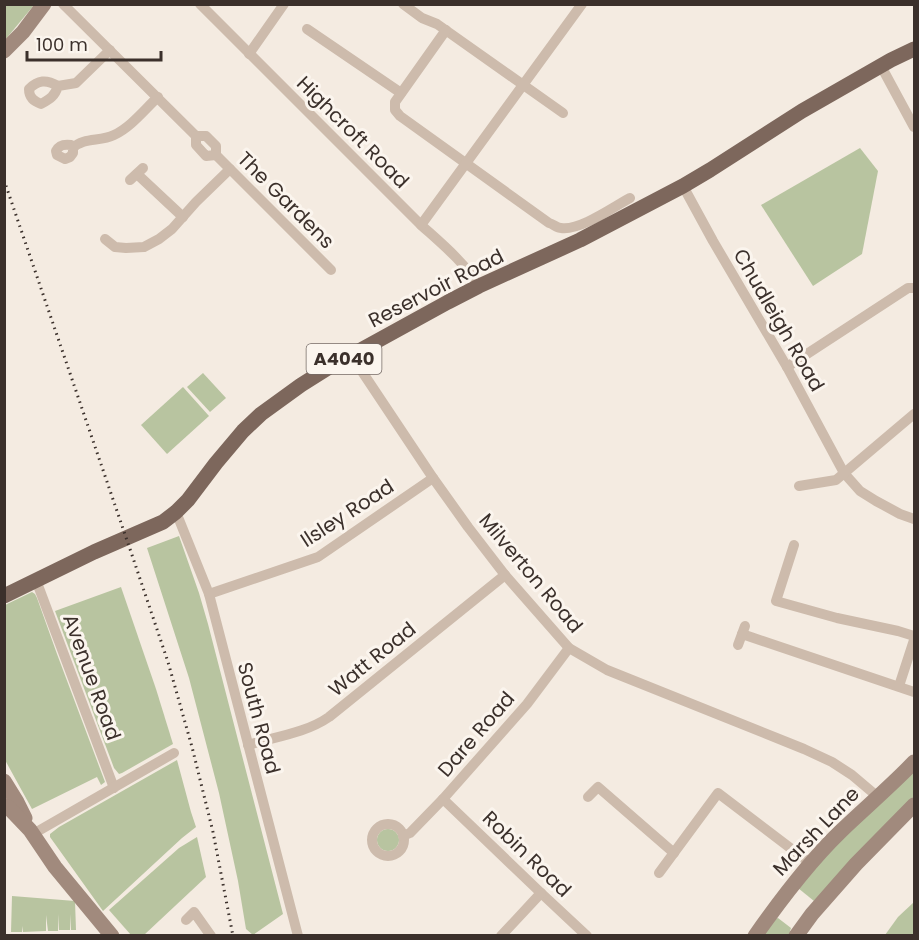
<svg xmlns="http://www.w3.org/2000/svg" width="919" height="940" font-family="Poppins,sans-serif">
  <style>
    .green { fill: #b8c4a0 }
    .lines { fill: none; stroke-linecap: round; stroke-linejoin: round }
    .street { stroke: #cdbbac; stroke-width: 10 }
    .secondary { stroke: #a18a7d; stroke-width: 15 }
    .primary { stroke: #7d675c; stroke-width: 15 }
    .rail { stroke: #3b302b; stroke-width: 3; stroke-dasharray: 1.5 4.5; stroke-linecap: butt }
    .labels { text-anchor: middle; stroke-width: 6; stroke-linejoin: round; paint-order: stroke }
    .shield { fill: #fbf5ee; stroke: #756b66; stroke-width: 1.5 }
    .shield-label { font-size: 18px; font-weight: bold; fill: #3b302b }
    .street-label { font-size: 20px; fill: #3b302b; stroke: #fbf5ee }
  </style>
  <rect width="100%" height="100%" fill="#f4ebe1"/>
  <g class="green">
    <path d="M 5,5 L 34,5 L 5,40 Z"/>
    <path d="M 860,148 L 878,171 L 862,254 L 813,286 L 761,205 Z"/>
    <path d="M 203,373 L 226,398 L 210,412 L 187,387 Z"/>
    <path d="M 183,387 L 209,416 L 167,454 L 141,425 Z"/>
    <path d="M 179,536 L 199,593 L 208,624 L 283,914 L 253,935 L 246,929 L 238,881 L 219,793 L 189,678 L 147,548 Z"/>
    <path d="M 121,587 L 156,689 L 173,744 L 122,773 L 119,774 L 114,768 L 55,611 Z"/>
    <path d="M 32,592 L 35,594 L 37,598 L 57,654 L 105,782 L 101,785 L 97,777 L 32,809 L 5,760 L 5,605 Z"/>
    <path d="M 177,760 L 191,812 L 196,827 L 182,838 L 103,911 L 50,837 L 50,834 L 59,827 Z"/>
    <path d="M 914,767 L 914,801 L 814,901 L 798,888 L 798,883 Z"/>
    <circle cx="388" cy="840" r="11"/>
    <path d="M 197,837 L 206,877 L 144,935 L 131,935 L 109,910 L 179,848 Z"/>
    <path d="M 12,896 L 75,901 L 76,930 L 71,930 L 70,914 L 70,930 L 59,930 L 58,914 L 58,931 L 48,931 L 46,915 L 46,931 L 23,932 L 23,926 L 22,932 L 11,932 Z"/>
    <path d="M 914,902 L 914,935 L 885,935 L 898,917 Z"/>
    <path d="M 778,918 L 791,928 L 790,931 L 792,932 L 791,935 L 762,936 L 775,919 Z"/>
  </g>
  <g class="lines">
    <g class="street">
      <path d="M 63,4 L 196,136 L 206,136 L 216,146 L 216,155 L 331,270"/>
      <path d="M 200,4 L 421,225 C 442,244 464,262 479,286"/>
      <path d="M 403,4 L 422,18 L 437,24 L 563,113"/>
      <path d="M 307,29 L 401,93"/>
      <path d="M 446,30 L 395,102 L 395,110 L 400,116 L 549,223 C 553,224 557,228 561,228 C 580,231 613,207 630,198"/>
      <path d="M 249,54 L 284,4"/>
      <path d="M 881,66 L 914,127"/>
      <path d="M 58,86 C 46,79 38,80 29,89 C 29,98 34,101 41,104 C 50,99 55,96 58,86 L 76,83 L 110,50"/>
      <path d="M 196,136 L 196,145 L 206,156 L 216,155"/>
      <path d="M 73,148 L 71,145 C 64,144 59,145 56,151 L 57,155 L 65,159 L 70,157 L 73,153 L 73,148 C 84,137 100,142 114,135 C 131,127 144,110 158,97"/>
      <path d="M 137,174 L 183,217"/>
      <path d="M 130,180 L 143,168"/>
      <path d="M 683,186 L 713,241 L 787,367 L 844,473 L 860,491 L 876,501 L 900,514 L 914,519"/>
      <path d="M 421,225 L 582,4"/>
      <path d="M 105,239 L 115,247 L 126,248 L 144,247 L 159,239 L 172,229 L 196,202 L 230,169"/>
      <path d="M 351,355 L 433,478 L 468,527 L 505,575 L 569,648 L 607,670 L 804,749 L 832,762 L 852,775 L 878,797"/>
      <path d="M 787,367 L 908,288 L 914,288"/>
      <path d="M 799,486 L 836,480 L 914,414"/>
      <path d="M 176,512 L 209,594 L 298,936"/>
      <path d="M 794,545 L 776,601 L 837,618 L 898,631 L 914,636"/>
      <path d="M 36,580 L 114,788"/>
      <path d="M 209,594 L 318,557 L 433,478"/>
      <path d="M 742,634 L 914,692"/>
      <path d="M 738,645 L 745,626"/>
      <path d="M 899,686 L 914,640"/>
      <path d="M 248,745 C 275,737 306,733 329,717 L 505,575"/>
      <path d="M 588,797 L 598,787 L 674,853"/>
      <path d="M 443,799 L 541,893 L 587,936"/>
      <circle cx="388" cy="840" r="16"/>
      <path d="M 33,834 L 174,753"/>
      <path d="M 403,836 L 410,833 L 443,799 L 527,704 L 569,648"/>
      <path d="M 659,873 L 718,793 L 810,863"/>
      <path d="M 186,920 L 194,912 L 211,936"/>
      <path d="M 501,936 L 541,893"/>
    </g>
    <g class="secondary">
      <path d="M 4,51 L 23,32 L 44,4"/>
      <path d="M 4,781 L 17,802 L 25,818"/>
      <path d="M 4,806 L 9,808 L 30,830 L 55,867 L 112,936"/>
      <path d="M 755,936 C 781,899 808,863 840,832 C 865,808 891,786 914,762"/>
      <path d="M 796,936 L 812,914 L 856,864 L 914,805"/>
    </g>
    <path class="primary" d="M 4,596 L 94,552 L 163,522 L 176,512 L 188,500 L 216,463 L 243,431 L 261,414 L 301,385 L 328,368 L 448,302 L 479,286 L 580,240 L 683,186 L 710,170 L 802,111 L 891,60 L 914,49"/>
    <path class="rail" d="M 4,180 L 132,555 L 168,662 L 192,747 L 213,832 L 233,936"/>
  </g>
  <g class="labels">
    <rect class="shield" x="306.5" y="344" width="75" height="30" rx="4.5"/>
    <g class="shield-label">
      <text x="344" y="365">A4040</text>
    </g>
    <g class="street-label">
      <text transform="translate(353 132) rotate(45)" y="7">Highcroft Road</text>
      <text transform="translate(286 200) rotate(45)" y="7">The Gardens</text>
      <text transform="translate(436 288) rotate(-27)" y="7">Reservoir Road</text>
      <text transform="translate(779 320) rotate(60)" y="7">Chudleigh Road</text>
      <text transform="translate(347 513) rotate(-33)" y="7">Ilsley Road</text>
      <text transform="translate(531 573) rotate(50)" y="7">Milverton Road</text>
      <text transform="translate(372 659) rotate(-39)" y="7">Watt Road</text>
      <text transform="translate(92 677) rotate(70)" y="7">Avenue Road</text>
      <text transform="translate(259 718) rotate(75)" y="7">South Road</text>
      <text transform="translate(476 734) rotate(-49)" y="7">Dare Road</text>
      <text transform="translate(816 831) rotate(-46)" y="7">Marsh Lane</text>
      <text transform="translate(527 854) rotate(44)" y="7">Robin Road</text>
    </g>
  </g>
  <rect width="919" height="940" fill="none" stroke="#3b302b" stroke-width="12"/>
  <path d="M27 51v9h134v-9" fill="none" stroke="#3b302b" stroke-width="3"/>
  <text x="36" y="51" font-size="18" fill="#3b302b" stroke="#fbf5ee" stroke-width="4.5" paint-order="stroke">100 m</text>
</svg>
